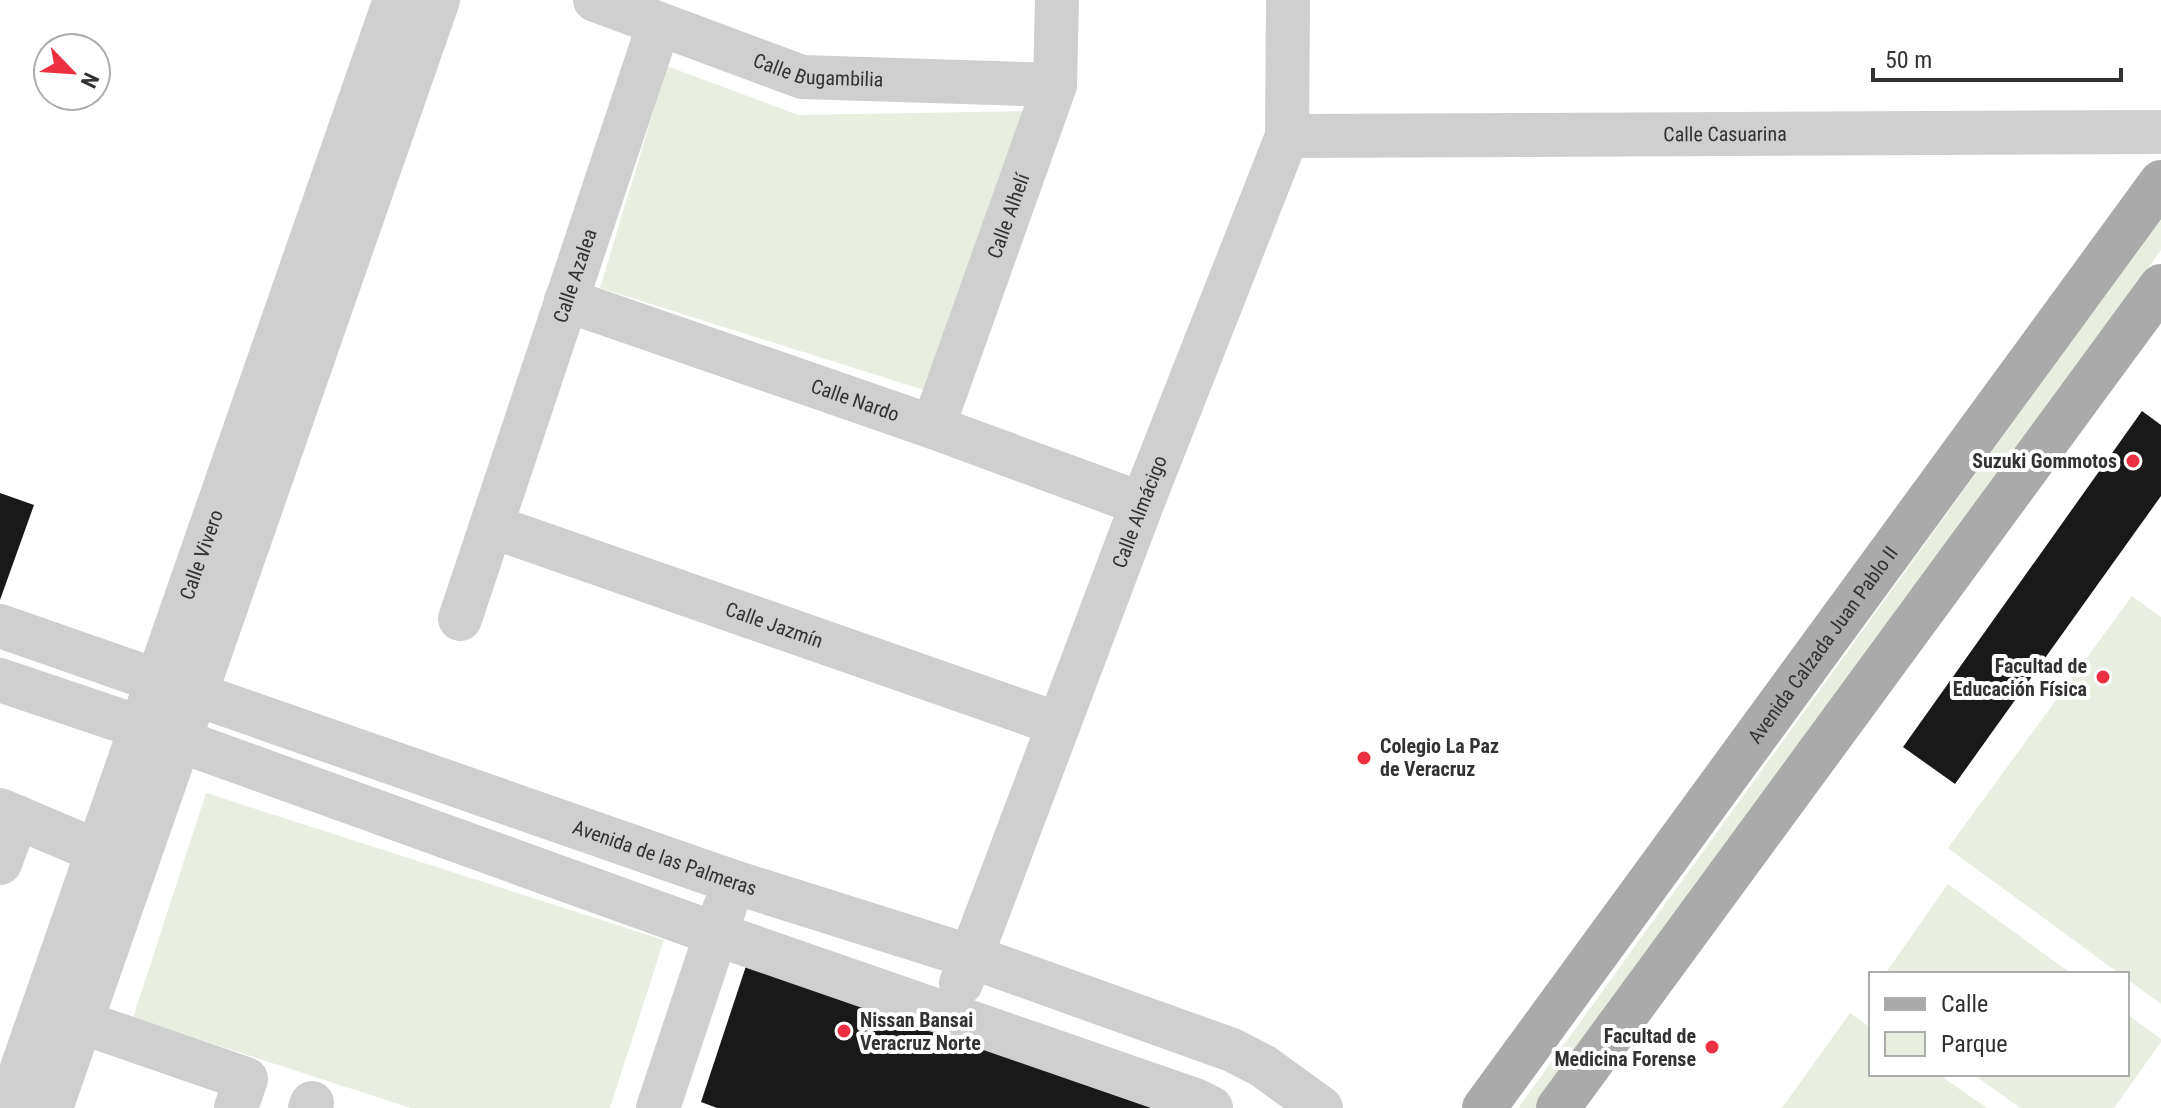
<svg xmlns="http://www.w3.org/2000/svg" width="2161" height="1108" font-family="'Roboto Condensed',sans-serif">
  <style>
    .green { fill: #e8efe0 }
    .building { fill: #191919 }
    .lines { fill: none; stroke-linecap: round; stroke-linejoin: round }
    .minor { stroke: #cfcfcf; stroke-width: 44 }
    .major { stroke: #aaa; stroke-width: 44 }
    .poi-dot { fill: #ec3041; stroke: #fff; stroke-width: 3 }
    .labels { text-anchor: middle; stroke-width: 8; stroke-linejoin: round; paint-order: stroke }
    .street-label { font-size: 20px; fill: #323232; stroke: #fff }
    .poi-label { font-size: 20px; font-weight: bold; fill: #323232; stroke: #fff; text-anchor: end }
  </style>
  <rect width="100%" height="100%" fill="#fff"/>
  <g class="green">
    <path d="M 667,66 L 798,115 L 1026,111 L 927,391 L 600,288 Z"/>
    <path d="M 2161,217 L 2161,250 L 1535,1108 L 1518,1108 Z"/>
    <path d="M 2132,596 L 2161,617 L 2161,1004 L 2127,979 L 2127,974 L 2120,974 L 1948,848 Z"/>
    <path d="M 206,793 L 664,940 L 610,1108 L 411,1108 L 133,1018 Z"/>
    <path d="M 1948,884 L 2072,974 L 1885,974 Z"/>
    <path d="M 1850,1013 L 1871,1028 L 1871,1074 L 1938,1074 L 1987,1108 L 1782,1108 Z"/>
    <path d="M 2127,1014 L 2161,1039 L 2161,1042 L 2114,1108 L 2020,1108 L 1973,1074 L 2127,1074 Z"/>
  </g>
  <g class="building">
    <path d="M 2142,411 L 2161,425 L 2161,496 L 1955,784 L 1903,747 Z"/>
    <path d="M 0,493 L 34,505 L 0,600 Z"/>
    <path d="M 748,960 L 1194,1108 L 717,1108 L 701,1102 Z"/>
  </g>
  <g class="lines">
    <g class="minor">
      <path id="s1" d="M 595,0 L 802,77 L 1055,85"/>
      <path id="s2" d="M 1287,136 L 2161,132"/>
      <path id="s3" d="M 566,300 L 933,427 L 1142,504"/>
      <path id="s4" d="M 933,427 L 1055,85 L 1057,0"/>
      <path id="s5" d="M 491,526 L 1058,724"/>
      <path id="s6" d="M 460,619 L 659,24"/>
      <path id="s7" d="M 0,626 L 734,882 L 972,957 L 1232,1050 L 1263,1066 L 1321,1108"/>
      <path d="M 0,680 L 178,740 L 716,934 L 1195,1100 L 1211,1108"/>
      <path d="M 0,810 L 125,863"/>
      <path d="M 0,863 L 17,817"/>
      <path id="s8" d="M 961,983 L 1142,504 L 1287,136 L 1288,0"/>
      <path d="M 81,1022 L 246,1079 L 236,1108"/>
      <path id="s9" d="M 8,1108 L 395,0"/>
      <path d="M 51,1108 L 438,0"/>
      <path d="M 310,1108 L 312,1103"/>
      <path d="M 658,1108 L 725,907"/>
    </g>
    <g class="major">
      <path id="s10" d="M 1484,1108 L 2161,182"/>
      <path d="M 1558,1108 L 2161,286"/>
    </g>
  </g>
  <g class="poi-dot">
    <circle cx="2133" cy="461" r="8"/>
    <circle cx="2103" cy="677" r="8"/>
    <circle cx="1364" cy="758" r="8"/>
    <circle cx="844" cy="1031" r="8"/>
    <circle cx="1712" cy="1047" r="8"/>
  </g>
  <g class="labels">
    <g class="street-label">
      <text dy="7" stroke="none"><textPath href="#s1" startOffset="236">Calle Bugambilia</textPath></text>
      <text dy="7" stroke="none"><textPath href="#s2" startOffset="438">Calle Casuarina</textPath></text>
      <text dy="7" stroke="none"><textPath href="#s4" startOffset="224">Calle Alhelí</textPath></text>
      <text dy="7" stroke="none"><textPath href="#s6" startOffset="362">Calle Azalea</textPath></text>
      <text dy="7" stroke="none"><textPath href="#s3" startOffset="306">Calle Nardo</textPath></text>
      <text dy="7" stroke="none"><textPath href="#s8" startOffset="504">Calle Almácigo</textPath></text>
      <text dy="7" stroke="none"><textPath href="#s9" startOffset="586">Calle Vivero</textPath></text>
      <text dy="7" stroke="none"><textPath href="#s5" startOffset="300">Calle Jazmín</textPath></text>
      <text dy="7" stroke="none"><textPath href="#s10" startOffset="574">Avenida Calzada Juan Pablo II</textPath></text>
      <text dy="7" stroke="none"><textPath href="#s7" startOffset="704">Avenida de las Palmeras</textPath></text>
    </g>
    <g class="poi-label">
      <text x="2117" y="468">Suzuki Gommotos</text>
      <text x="2087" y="673">Facultad de<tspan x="2087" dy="23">Educación Física</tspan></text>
      <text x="1380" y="753" text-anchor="start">Colegio La Paz<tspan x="1380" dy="23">de Veracruz</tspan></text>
      <text x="860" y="1027" text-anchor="start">Nissan Bansai<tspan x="860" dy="23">Veracruz Norte</tspan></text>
      <text x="1696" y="1043">Facultad de<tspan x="1696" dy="23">Medicina Forense</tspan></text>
    </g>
  </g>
  <rect x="1869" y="972" width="260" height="104" fill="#ffffff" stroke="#adadad" stroke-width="2"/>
  <rect x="1885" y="998" width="40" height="12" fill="#aaaaaa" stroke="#adadad" stroke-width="2"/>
  <text x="1941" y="1012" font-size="24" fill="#323232">Calle</text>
  <rect x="1885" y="1032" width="40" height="24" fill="#e8efe0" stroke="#adadad" stroke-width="2"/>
  <text x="1941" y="1052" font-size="24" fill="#323232">Parque</text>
  <g transform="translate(72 72) rotate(115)"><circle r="38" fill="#ffffff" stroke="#adadad" stroke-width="2"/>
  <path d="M0-6L14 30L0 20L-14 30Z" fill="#ec3041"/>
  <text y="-12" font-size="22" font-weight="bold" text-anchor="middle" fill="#323232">N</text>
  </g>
  <path d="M1873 68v12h248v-12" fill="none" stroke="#323232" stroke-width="4"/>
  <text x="1885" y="68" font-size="24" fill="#323232" stroke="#ffffff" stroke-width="6" paint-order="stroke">50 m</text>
</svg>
